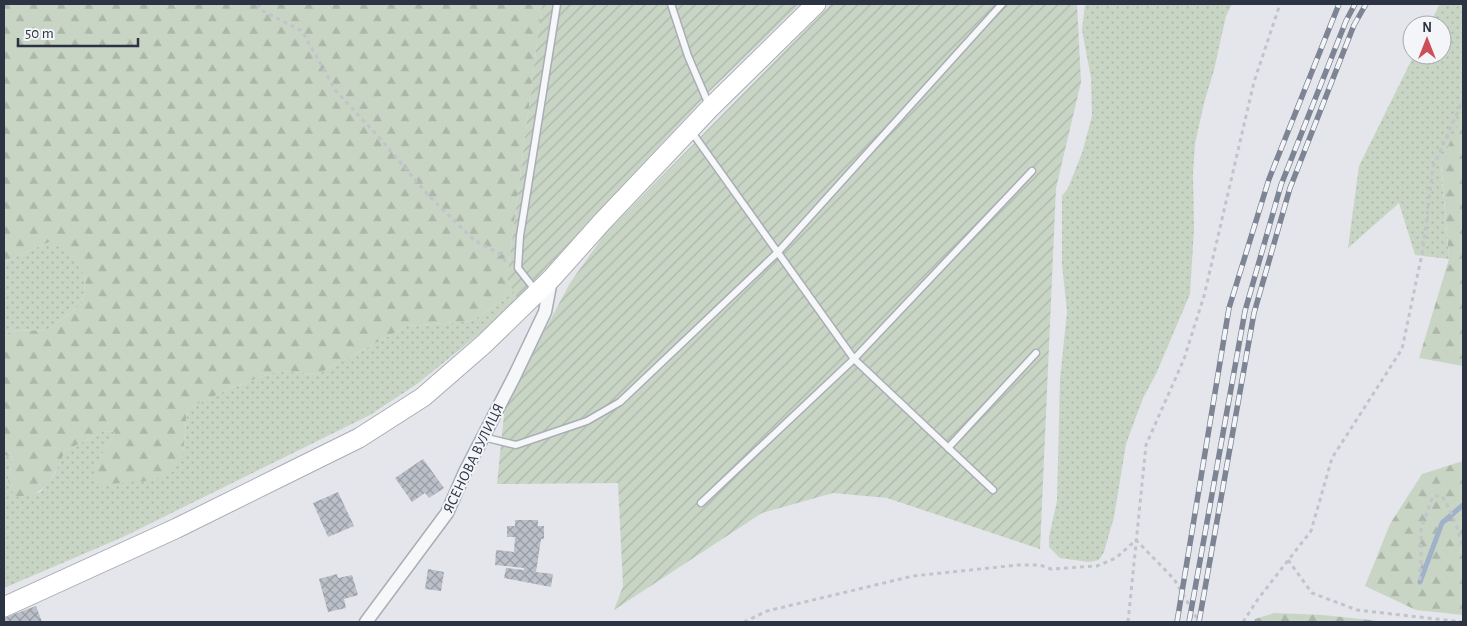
<svg xmlns="http://www.w3.org/2000/svg" width="1467" height="626" font-family="'Alegreya Sans',sans-serif">
  <style>
    .grass { fill: url(#grass-dots) }
    .forest { fill: url(#forest-firs) }
    .garden { fill: url(#garden-furrows) }
    .lines { fill: none; stroke-linecap: round; stroke-linejoin: round }
    .stream { stroke: #a0b1ca; stroke-width: 5 }
    .building { fill: url(#building-cross-hatch) }
    .lane-casing { stroke: #a9adb5; stroke-width: 9 }
    .street-casing { stroke: #a9adb5; stroke-width: 15 }
    .secondary-casing { stroke: #a9adb5; stroke-width: 21 }
    .path { stroke: #c1c4ca; stroke-width: 3; stroke-dasharray: 4 4; stroke-linecap: butt }
    .lane { stroke: #f6f7f9; stroke-width: 6 }
    .street { stroke: #f6f7f9; stroke-width: 12 }
    .secondary { stroke: #fff; stroke-width: 19 }
    .rail-casing { stroke: #7d8494; stroke-width: 5.5 }
    .rail { stroke: #f3f5f8; stroke-width: 4; stroke-dasharray: 11; stroke-linecap: butt }
    .labels { text-anchor: middle; stroke-width: 4; stroke-linejoin: round; paint-order: stroke }
    .street-label { font-size: 15px; fill: #2c3343; stroke: #f3f5f8 }
  </style>
  <defs>
    <pattern id="grass-dots" width="8" height="8" patternUnits="userSpaceOnUse" patternTransform="scale(1.25)"><rect width="8" height="8" fill="#c8d5c5"/><path d="M2 2h.1M6 6h.1" fill="none" stroke="#acb7aa" stroke-width="1.8" stroke-linecap="round"/></pattern>
    <pattern id="forest-firs" width="22" height="20" patternUnits="userSpaceOnUse" patternTransform="scale(1.25)"><rect width="22" height="20" fill="#c8d5c5"/><path d="M5 1l3.5 6h-7zM16 11l3.5 6h-7z" fill="#acb7aa"/></pattern>
    <pattern id="garden-furrows" width="10" height="10" patternUnits="userSpaceOnUse" patternTransform="scale(1.25)"><rect width="10" height="10" fill="#c8d5c5"/><path d="M-1 1l2-2M0 10L10 0M9 11l2-2" fill="none" stroke="#acb7aa"/></pattern>
    <pattern id="building-cross-hatch" width="8" height="8" patternUnits="userSpaceOnUse" patternTransform="scale(1.25)"><rect width="8" height="8" fill="#bbbfc8"/><path d="M0 0l8 8M0 8l8-8" fill="none" stroke="#989ca4"/></pattern>
  </defs>
  <rect width="100%" height="100%" fill="#e4e6eb"/>
  <g class="grass">
    <path d="M 1085,4 L 1232,4 L 1226,16 L 1214,70 L 1204,103 L 1195,144 L 1193,174 L 1194,228 L 1190,294 L 1156,374 L 1143,398 L 1126,444 L 1114,517 L 1104,552 L 1099,560 L 1089,562 L 1060,558 L 1049,547 L 1049,537 L 1057,501 L 1060,379 L 1067,312 L 1062,264 L 1062,196 L 1068,188 L 1082,153 L 1092,116 L 1091,78 L 1082,30 Z"/>
    <path d="M 1440,4 L 1463,4 L 1463,120 L 1441,165 L 1449,259 L 1415,255 L 1399,203 L 1348,248 L 1359,166 L 1414,55 L 1442,55 L 1442,25 L 1429,25 Z"/>
    <path d="M 49,242 L 69,250 L 86,278 L 82,304 L 48,330 L 12,331 L 4,336 L 4,262 Z"/>
    <path d="M 514,292 L 519,302 L 417,384 L 370,415 L 123,537 L 4,588 L 4,455 L 13,457 L 8,481 L 21,497 L 40,492 L 54,475 L 65,451 L 104,431 L 115,432 L 101,456 L 183,455 L 187,409 L 231,388 L 277,371 L 318,374 L 407,326 L 472,321 Z"/>
  </g>
  <g class="forest">
    <path d="M 4,4 L 542,4 L 508,271 L 508,281 L 514,292 L 472,321 L 407,326 L 318,374 L 277,371 L 231,388 L 187,409 L 183,455 L 170,475 L 145,481 L 99,485 L 94,472 L 101,456 L 115,432 L 104,431 L 65,451 C 54,476 44,501 12,496 L 13,488 L 8,481 L 13,457 L 4,455 L 4,336 L 12,331 L 48,330 L 82,304 L 86,278 L 69,251 L 49,242 L 4,262 Z"/>
    <path d="M 1463,115 L 1463,366 L 1419,358 L 1449,259 L 1441,161 Z"/>
    <path d="M 1463,461 L 1463,615 L 1416,610 L 1365,586 L 1390,524 L 1422,474 Z"/>
    <path d="M 1274,613 L 1323,615 L 1389,622 L 1254,622 L 1255,619 Z"/>
  </g>
  <g class="garden">
    <path d="M 542,4 L 800,4 L 710,91 L 527,289 L 519,302 L 508,281 L 508,271 Z"/>
    <path d="M 831,4 L 1077,4 L 1081,82 L 1056,188 L 1040,549 L 887,498 L 833,493 L 762,513 L 614,610 L 623,586 L 618,483 L 497,484 L 505,405 L 570,283 L 604,235 Z"/>
  </g>
  <g class="lines">
    <path class="stream" d="M 1420,582 L 1442,523 L 1463,505"/>
  </g>
  <g class="building">
    <path d="M 423,459 L 444,488 L 429,498 L 425,493 L 412,502 L 395,478 Z"/>
    <path d="M 338,492 L 354,526 L 328,537 L 313,503 Z"/>
    <path d="M 515,520 L 538,520 L 538,526 L 544,526 L 544,539 L 541,539 L 536,572 L 553,574 L 551,587 L 504,578 L 506,568 L 524,570 L 524,568 L 495,565 L 496,550 L 514,552 L 515,537 L 507,537 L 507,526 L 515,526 Z"/>
    <path d="M 428,569 L 444,572 L 441,591 L 425,589 Z"/>
    <path d="M 337,574 L 338,578 L 352,575 L 358,595 L 344,599 L 346,608 L 328,612 L 319,579 Z"/>
    <path d="M 36,606 L 42,622 L 4,622 L 4,618 Z"/>
  </g>
  <g class="lines">
    <g class="lane-casing">
      <g id="lane">
        <path d="M 671,4 L 688,56 L 709,105"/>
        <path d="M 691,131 L 854,359 L 993,490"/>
        <path d="M 536,291 L 518,268 L 520,236 L 557,4"/>
        <path d="M 483,437 L 516,445 L 587,421 L 620,402 L 778,252 L 1002,4"/>
        <path d="M 948,448 L 1036,353"/>
        <path d="M 701,503 L 854,359 L 1032,171"/>
      </g>
    </g>
    <g class="street-casing">
      <path id="street" d="M 366,622 L 447,513 L 465,472 L 514,377 L 545,312 L 551,280"/>
    </g>
    <g class="secondary-casing">
      <path id="secondary" d="M 4,607 L 177,528 L 282,476 L 359,438 L 423,397 L 484,344 L 552,278 L 602,222 L 710,108 L 816,4"/>
    </g>
    <g class="path">
      <path d="M 258,4 L 261,10 L 302,31 L 336,91 L 377,135 L 429,196 L 474,240 L 500,254 L 508,264"/>
      <path d="M 1288,560 L 1312,593 L 1357,610 L 1463,622"/>
      <path d="M 1420,580 L 1421,567 L 1421,529 L 1433,496 L 1442,496 C 1452,512 1457,527 1462,545 L 1463,545"/>
      <path d="M 744,622 L 767,611 L 913,576 L 1018,565 L 1040,565 L 1051,569 L 1097,566 L 1116,558 L 1136,540 L 1174,579 L 1199,622"/>
      <path d="M 1128,622 L 1146,445 L 1184,359 L 1204,296 L 1254,82 L 1280,4"/>
      <path d="M 1243,622 L 1258,599 L 1311,531 L 1332,458 L 1402,349 L 1423,249 L 1433,167 L 1463,100"/>
    </g>
    <use href="#lane" class="lane"/>
    <use href="#street" class="street"/>
    <use href="#secondary" class="secondary"/>
    <g class="rail-casing">
      <g id="rail">
        <path d="M 1177,622 L 1229,308 L 1269,179 L 1339,4"/>
        <path d="M 1189,622 L 1245,311 L 1281,185 L 1346,21 L 1355,4"/>
        <path d="M 1199,622 L 1254,313 L 1290,188 L 1354,25 L 1366,4"/>
      </g>
    </g>
    <use href="#rail" class="rail"/>
  </g>
  <g class="labels">
    <g class="street-label">
      <text transform="translate(473 458) rotate(-64)" y="5">ЯСЕНОВА ВУЛИЦЯ</text>
    </g>
  </g>
  <rect width="1467" height="626" fill="none" stroke="#2c3343" stroke-width="10"/>
  <g transform="translate(1427 40)"><circle r="24" fill="#f3f5f8" stroke="#a3a7b0"/>
  <path d="M0-4L9 19L0 12L-9 19Z" fill="#cb4e58"/>
  <text y="-8" font-size="14" font-weight="bold" text-anchor="middle" fill="#2c3343">N</text>
  </g>
  <path d="M18 38v8h120v-8" fill="none" stroke="#2c3343" stroke-width="2.5"/>
  <text x="25" y="38" font-size="15" fill="#2c3343" stroke="#f3f5f8" stroke-width="4" paint-order="stroke">50 m</text>
</svg>
